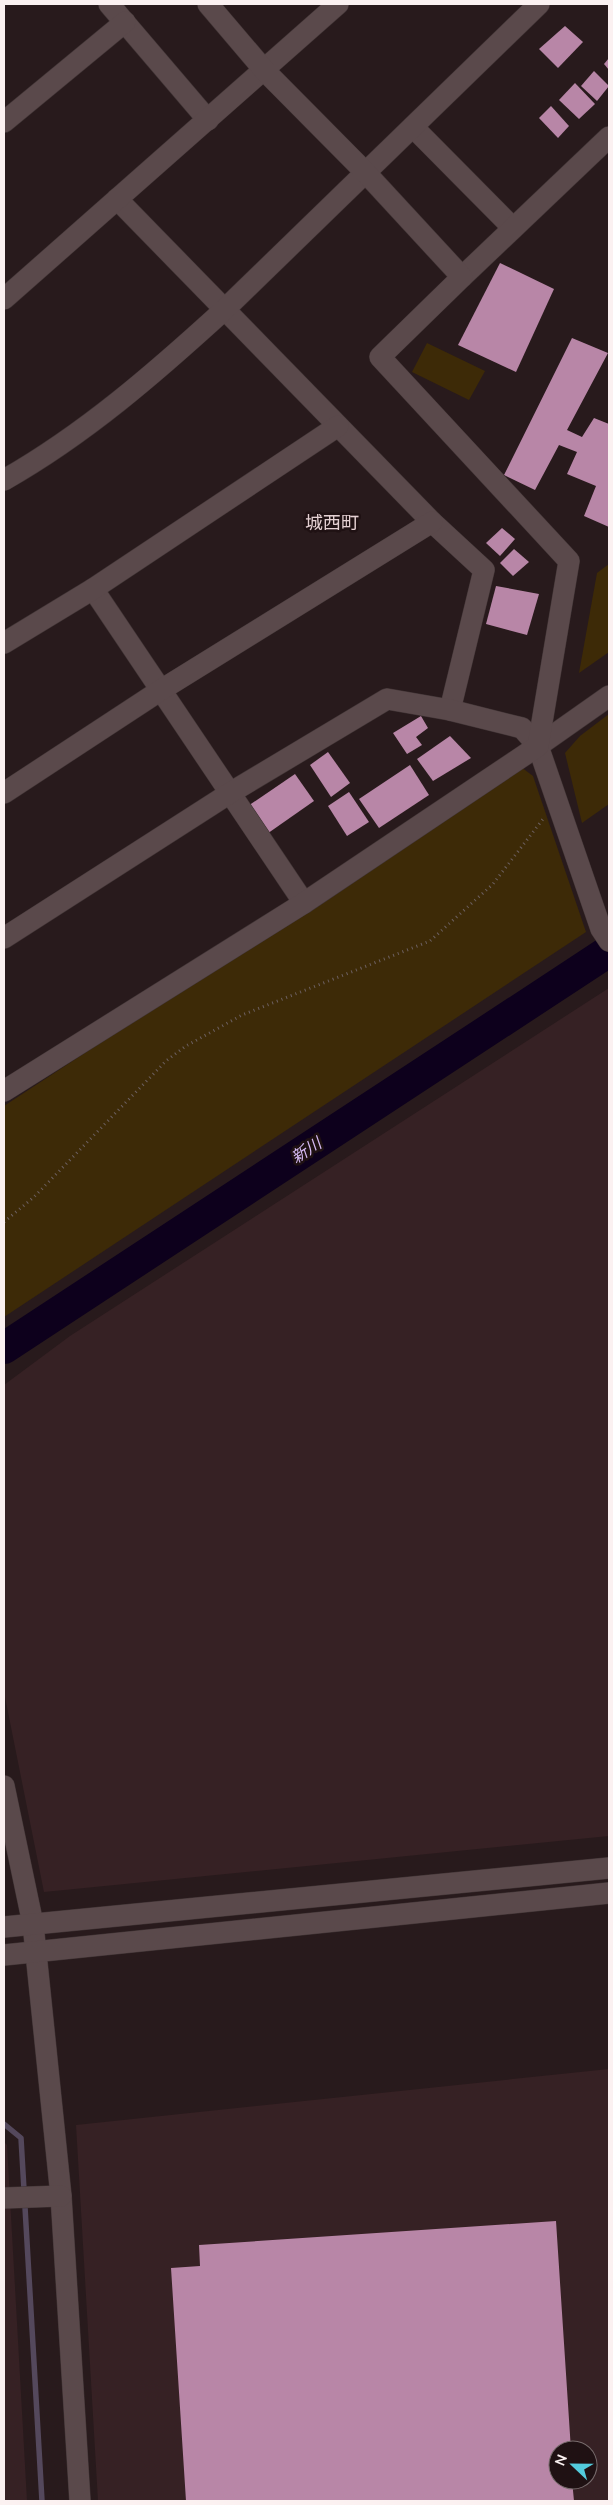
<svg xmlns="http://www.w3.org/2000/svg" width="613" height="2505" font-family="'Nunito Sans','Noto Sans JP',sans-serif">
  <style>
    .built { fill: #362124; fill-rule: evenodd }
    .green { fill: #3d2a07 }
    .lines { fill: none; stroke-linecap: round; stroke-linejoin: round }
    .stream { stroke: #54485c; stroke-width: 5.5 }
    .river { stroke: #0d001c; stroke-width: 32 }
    .building { fill: #b886a7 }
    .minor-casing { stroke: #403435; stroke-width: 22 }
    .path { stroke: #6d6061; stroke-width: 3; stroke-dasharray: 1 4; stroke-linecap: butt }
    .minor { stroke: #5a494b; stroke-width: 21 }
    .labels { text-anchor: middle; stroke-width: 5; stroke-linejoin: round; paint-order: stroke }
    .water-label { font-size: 16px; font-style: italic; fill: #d7bbf5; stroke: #1f1113 }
    .quarter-label { font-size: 18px; fill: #e4d0d2; stroke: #1f1113 }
  </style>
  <rect width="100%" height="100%" fill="#281a1c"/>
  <g class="built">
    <path d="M 609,988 L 609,1836 L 44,1892 L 4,1692 L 4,1385 L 70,1336 Z"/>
    <path d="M 609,2069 L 609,2501 L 98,2501 L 76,2125 ZM 558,2450 L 588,2450 L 588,2480 L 558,2480 Z"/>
    <path d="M 4,2142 L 7,2145 L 27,2501 L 4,2501 Z"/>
  </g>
  <g class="green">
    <path d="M 427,343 L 485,371 L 469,400 L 412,372 Z"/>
    <path d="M 609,564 L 609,652 L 579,673 L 597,573 Z"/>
    <path d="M 609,714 L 609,804 L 582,823 L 565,753 L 580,736 Z"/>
    <path d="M 521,767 L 533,776 L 586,932 L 4,1317 L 4,1106 Z"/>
  </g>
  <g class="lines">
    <path class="stream" d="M 4,2124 L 21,2138 L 42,2501"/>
    <path class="river" d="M 4,1348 L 609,951"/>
  </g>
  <g class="building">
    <path d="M 565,26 L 583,42 L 558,68 L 539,49 Z"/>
    <path d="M 609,58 L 609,70 L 604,64 Z"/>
    <path d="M 594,71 L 609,86 L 597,101 L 581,86 Z"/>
    <path d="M 575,83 L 595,104 L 579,119 L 559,100 Z"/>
    <path d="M 551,106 L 569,126 L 558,138 L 539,118 Z"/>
    <path d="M 500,263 L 554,289 L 516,372 L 458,345 Z"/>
    <path d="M 572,338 L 608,353 L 567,430 L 582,437 L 594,418 L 609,424 L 609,527 L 584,516 L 596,486 L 567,474 L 577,452 L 559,445 L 535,490 L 504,475 Z"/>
    <path d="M 502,528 L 515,539 L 500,556 L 486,543 Z"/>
    <path d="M 514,549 L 529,562 L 513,576 L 500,563 Z"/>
    <path d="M 496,586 L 539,594 L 527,635 L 486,624 Z"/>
    <path d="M 421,716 L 428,728 L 416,737 L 422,745 L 407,754 L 393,733 Z"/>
    <path d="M 450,736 L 471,758 L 433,781 L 417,759 Z"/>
    <path d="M 328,752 L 350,783 L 331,797 L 310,765 Z"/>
    <path d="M 410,765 L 429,795 L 379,828 L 359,799 Z"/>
    <path d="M 295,774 L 314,801 L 264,836 L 245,808 Z"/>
    <path d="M 349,792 L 369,822 L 347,836 L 328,806 Z"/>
    <path d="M 556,2221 L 571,2450 L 558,2450 L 558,2480 L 572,2480 L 574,2501 L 186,2501 L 171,2268 L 200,2266 L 199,2245 Z"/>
  </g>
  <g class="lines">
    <g class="minor-casing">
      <g id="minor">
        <path d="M 109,4 L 208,120"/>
        <path d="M 4,122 L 125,22"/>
        <path d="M 413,127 L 513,228"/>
        <path d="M 117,199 L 432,522 L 484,570 L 450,710"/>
        <path d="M 462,277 L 609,137"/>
        <path d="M 4,299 L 338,4"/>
        <path d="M 4,480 C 85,434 155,373 224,310 L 539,4"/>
        <path d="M 93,589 L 304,903"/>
        <path d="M 4,643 L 93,589 L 338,426"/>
        <path d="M 609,696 L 538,746 L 601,929 L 609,941"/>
        <path d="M 4,793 L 161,690 L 432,522"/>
        <path d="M 4,938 L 230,793 L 387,699 L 450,710 L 522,728 L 538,746"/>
        <path d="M 4,1091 L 304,903 L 538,746 L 569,561 L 380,357 L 462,277 L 366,173 L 265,71 L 208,4"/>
        <path d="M 4,1786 L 33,1924 L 61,2196 L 80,2501"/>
        <path d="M 4,1927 L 609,1868"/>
        <path d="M 4,1955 L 609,1893"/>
        <path d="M 4,2198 L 61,2196"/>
      </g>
    </g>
    <path class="path" d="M 4,1222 L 34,1197 L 166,1061 L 186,1046 L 242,1015 L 430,941 L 493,884 L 543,819"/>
    <use href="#minor" class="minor"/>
  </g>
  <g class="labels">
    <g class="water-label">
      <text transform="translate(306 1150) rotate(-33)" y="6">新川</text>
    </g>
    <g class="quarter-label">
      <text x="332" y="529">城西町</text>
    </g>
  </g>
  <rect width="613" height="2505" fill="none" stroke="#fbf1f1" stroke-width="10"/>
  <g transform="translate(573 2465) rotate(292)"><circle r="24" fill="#1f1113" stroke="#776b6c"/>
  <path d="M0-4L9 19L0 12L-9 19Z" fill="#53cbdc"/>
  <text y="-8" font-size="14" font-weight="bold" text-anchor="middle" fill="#fbf1f1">N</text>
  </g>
</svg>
